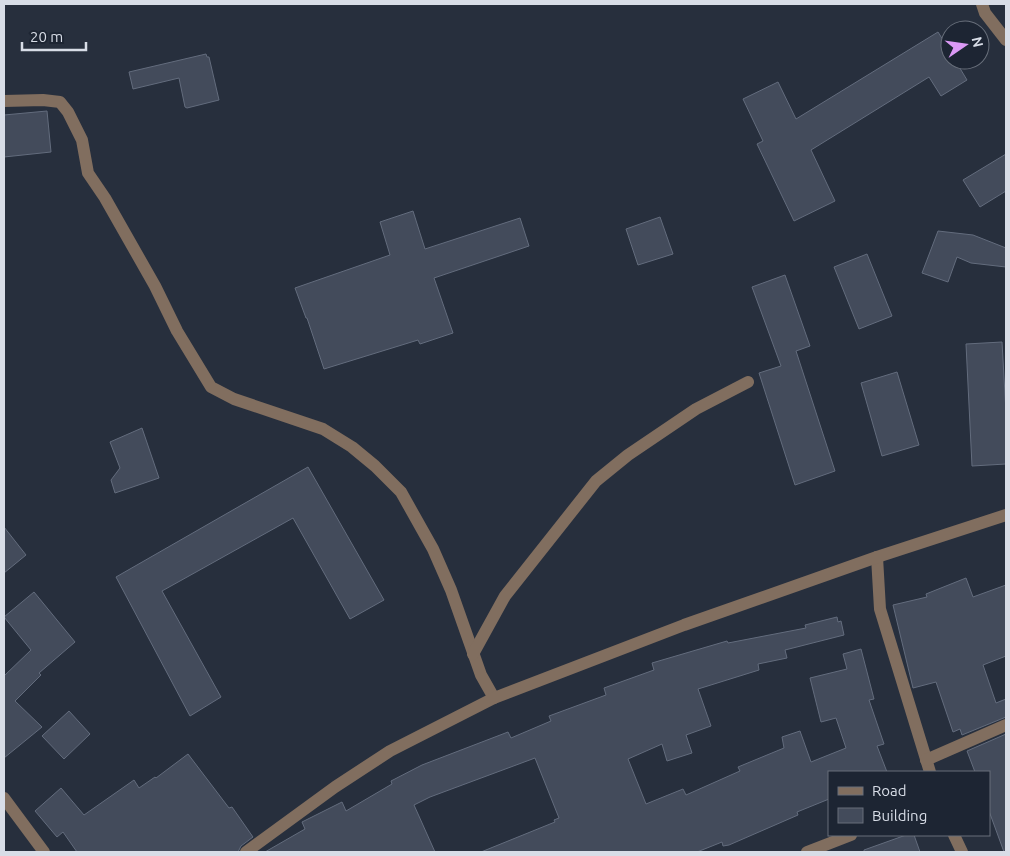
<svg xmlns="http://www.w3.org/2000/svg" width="1010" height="856" font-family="Ubuntu,sans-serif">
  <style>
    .building { fill: #434b5b; stroke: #636c7d }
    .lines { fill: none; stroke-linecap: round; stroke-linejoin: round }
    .minor { stroke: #816e5f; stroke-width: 12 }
  </style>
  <rect width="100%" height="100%" fill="#272f3d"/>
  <g class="building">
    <path d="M 938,32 L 950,51 L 950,60 L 955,60 L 967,80 L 941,96 L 929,77 L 811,150 L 835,201 L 794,221 L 757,144 L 763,141 L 743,99 L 778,82 L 796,119 Z"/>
    <path d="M 206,54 L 207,57 L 209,57 L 219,100 L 187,108 L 185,107 L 179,78 L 133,89 L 129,72 Z"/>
    <path d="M 47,111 L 51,152 L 4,157 L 4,115 Z"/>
    <path d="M 1006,154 L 1006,191 L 980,207 L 963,180 Z"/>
    <path d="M 413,211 L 425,249 L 520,218 L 529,246 L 434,278 L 453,333 L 420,344 L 418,340 L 324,369 L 307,318 L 306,318 L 295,288 L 390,255 L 380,222 Z"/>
    <path d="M 660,217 L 673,254 L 638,265 L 626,229 Z"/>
    <path d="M 938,231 L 973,235 L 1006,248 L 1006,267 L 971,263 L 957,257 L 948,282 L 922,273 Z"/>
    <path d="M 867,254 L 892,316 L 859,329 L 834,267 Z"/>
    <path d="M 785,275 L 810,346 L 796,351 L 835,471 L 795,485 L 759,373 L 781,366 L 752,287 Z"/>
    <path d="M 1002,342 L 1006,412 L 1006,464 L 972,466 L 966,344 Z"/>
    <path d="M 897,372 L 919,445 L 882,456 L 861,383 Z"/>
    <path d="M 142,428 L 159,478 L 115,493 L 111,480 L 120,468 L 110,442 Z"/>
    <path d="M 308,467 L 384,600 L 350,619 L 293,518 L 162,591 L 221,697 L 190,716 L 116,577 Z"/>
    <path d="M 4,527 L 26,555 L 4,573 Z"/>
    <path d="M 966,578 L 973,597 L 1006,585 L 1006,656 L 983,665 L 996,703 L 1006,699 L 1006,717 L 962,735 L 960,729 L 953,732 L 936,682 L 913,688 L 893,605 L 927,597 L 926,594 Z"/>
    <path d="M 34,592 L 75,642 L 39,673 L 41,675 L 15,701 L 42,727 L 4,758 L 4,676 L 31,650 L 4,617 Z"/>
    <path d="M 837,617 L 838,622 L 841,621 L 844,635 L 785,650 L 787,658 L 758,664 L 759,670 L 698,689 L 711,726 L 686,735 L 692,753 L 667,761 L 662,744 L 628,759 L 646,804 L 683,789 L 686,795 L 740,771 L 738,767 L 784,748 L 782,737 L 800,731 L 811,762 L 846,748 L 836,718 L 821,722 L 810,678 L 847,669 L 843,654 L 861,649 L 874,699 L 869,700 L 884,744 L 877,746 L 887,772 L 829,772 L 829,799 L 797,812 L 798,815 L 729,845 L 723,846 L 722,842 L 697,852 L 481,852 L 555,822 L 554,820 L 559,818 L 535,758 L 430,797 L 414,805 L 435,852 L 265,852 L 305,829 L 302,822 L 342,802 L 346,811 L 392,784 L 391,781 L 422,765 L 508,732 L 511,738 L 551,721 L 549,716 L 606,695 L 604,688 L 654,670 L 652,663 L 727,641 L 728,643 L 806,628 L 805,625 Z"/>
    <path d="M 69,711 L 90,734 L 64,759 L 42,736 Z"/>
    <path d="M 1006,734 L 1006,852 L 1004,852 L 989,811 L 989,772 L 975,772 L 967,751 Z"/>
    <path d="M 188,754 L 229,808 L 232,807 L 253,837 L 241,846 L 238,852 L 77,852 L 63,832 L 57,837 L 35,811 L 61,788 L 84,815 L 134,780 L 139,788 L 155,777 L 156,778 Z"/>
    <path d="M 906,835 L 914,835 L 920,852 L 864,852 L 864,850 Z"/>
  </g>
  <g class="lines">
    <g class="minor">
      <path d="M 982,4 L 985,13 L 1006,40"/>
      <path d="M 4,101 L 43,100 L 60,102 L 68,112 L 82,140 L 88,173 L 105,198 L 155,286 L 177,331 L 211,387 L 234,399 L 323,429 L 352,447 L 375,466 L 401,492 L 433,549 L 451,590 L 481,675 L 494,698"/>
      <path d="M 877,557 L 880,609 L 930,772"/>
      <path d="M 473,654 L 505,596 L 596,481 L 628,455 L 696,409 L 748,382"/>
      <path d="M 926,760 L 1006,725"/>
      <path d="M 4,798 L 44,852"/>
      <path d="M 954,835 L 962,852"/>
      <path d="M 246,852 L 335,787 L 390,751 L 494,698 L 684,625 L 877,557 L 1006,515"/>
      <path d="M 807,852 L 851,835"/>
    </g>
  </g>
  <rect width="1010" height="856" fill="none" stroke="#d8dde7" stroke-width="10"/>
  <rect x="828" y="771" width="162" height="65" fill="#1d2533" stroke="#686f7b"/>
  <rect x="838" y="787" width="25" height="8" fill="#816e5f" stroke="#686f7b"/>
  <text x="872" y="796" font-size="15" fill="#d8dde7">Road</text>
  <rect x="838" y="808" width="25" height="15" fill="#434b5b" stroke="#686f7b"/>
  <text x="872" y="821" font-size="15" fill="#d8dde7">Building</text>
  <g transform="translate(965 45) rotate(77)"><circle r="24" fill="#1d2533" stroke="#686f7b"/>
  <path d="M0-4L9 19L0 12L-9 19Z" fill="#db99f5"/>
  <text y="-8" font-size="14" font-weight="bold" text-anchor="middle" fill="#d8dde7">N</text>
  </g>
  <path d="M22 42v8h64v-8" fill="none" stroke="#d8dde7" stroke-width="2.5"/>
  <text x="30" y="42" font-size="15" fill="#d8dde7" stroke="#1d2533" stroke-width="4" paint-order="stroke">20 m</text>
</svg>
